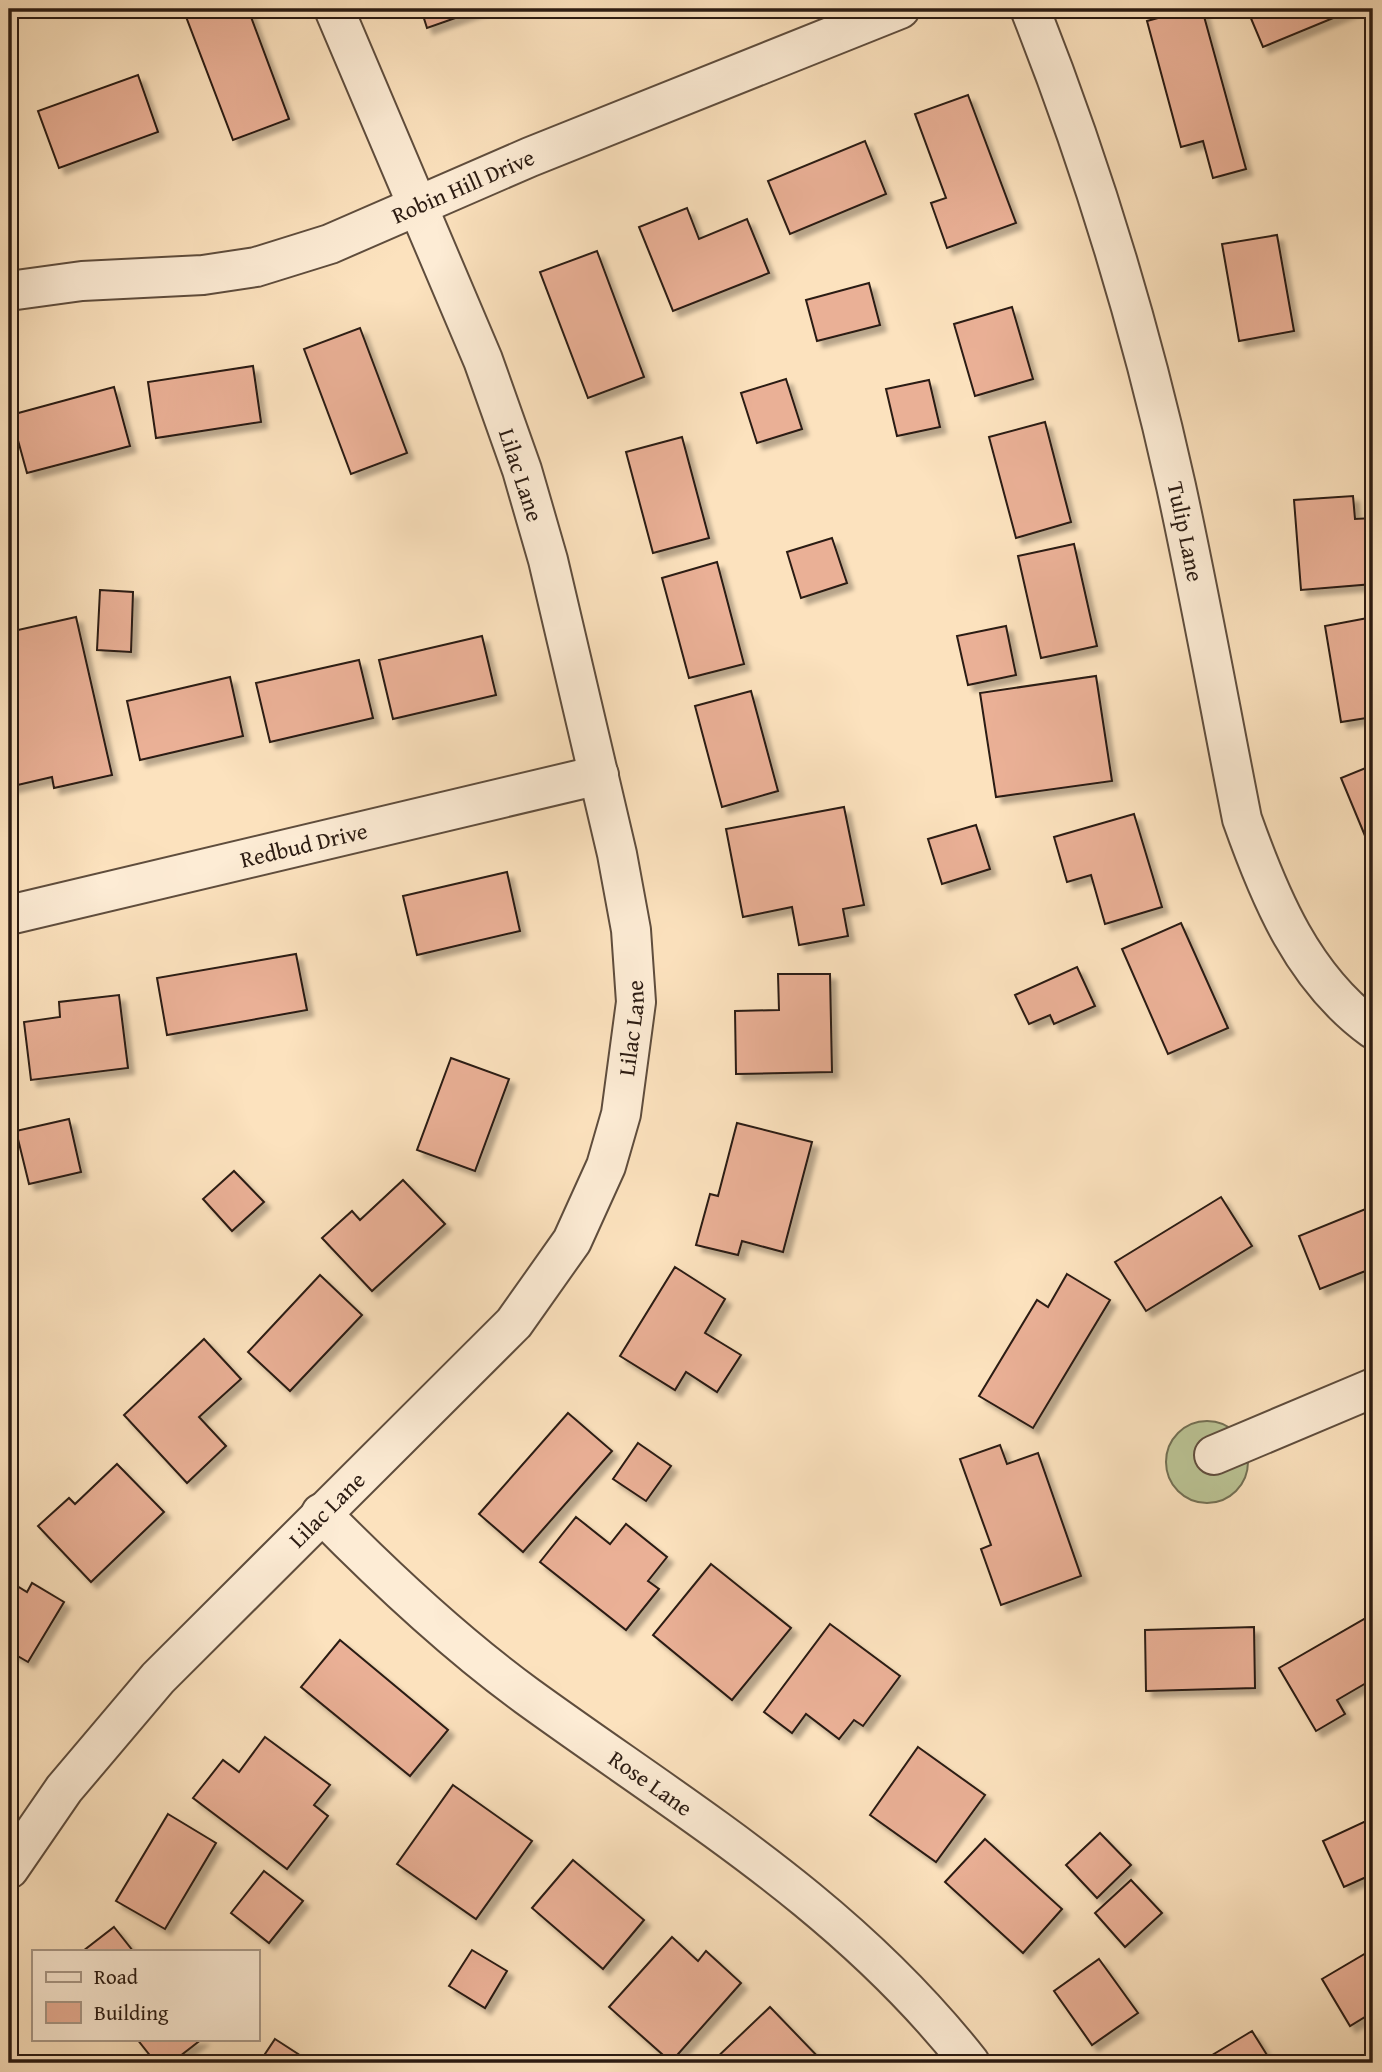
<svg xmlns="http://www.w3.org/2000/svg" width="1382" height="2072" font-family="'Gentium Book Plus',serif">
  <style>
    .green { fill: #bbc495; stroke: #737054; stroke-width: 2 }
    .building { fill: #eab096; stroke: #2b1b12; stroke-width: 2; filter: url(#shadow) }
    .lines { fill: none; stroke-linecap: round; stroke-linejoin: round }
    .minor-casing { stroke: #5f4d3d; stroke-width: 42 }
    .minor { stroke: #fdecd5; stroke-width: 38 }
    .labels { text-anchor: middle; stroke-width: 7; stroke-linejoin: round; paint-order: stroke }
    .street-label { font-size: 23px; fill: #2b1b12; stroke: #fdecd5 }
  </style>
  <defs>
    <filter id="shadow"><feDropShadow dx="6" dy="6" stdDeviation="2" flood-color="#0004"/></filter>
  </defs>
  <rect width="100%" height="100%" fill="#fce2be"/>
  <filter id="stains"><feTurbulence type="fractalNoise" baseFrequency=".00286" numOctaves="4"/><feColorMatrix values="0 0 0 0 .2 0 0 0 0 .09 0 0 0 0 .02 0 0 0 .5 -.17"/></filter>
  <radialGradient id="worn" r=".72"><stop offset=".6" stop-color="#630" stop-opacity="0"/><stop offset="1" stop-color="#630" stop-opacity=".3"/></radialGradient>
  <circle class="green" cx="1207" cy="1462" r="41"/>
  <g class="building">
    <path d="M 200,9 L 248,9 L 289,119 L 233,140 L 185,14 Z"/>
    <path d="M 421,9 L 481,9 L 427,28 Z"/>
    <path d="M 1191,9 L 1202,9 L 1246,169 L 1213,178 L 1203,141 L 1181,147 L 1147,21 Z"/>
    <path d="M 1247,9 L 1355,9 L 1263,47 Z"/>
    <path d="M 138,75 L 158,132 L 59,168 L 38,111 Z"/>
    <path d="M 968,95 L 1016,223 L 947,248 L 931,203 L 946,198 L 915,114 Z"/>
    <path d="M 865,141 L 886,194 L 790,234 L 768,181 Z"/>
    <path d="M 687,208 L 699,239 L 747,219 L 769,273 L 673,311 L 639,227 Z"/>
    <path d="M 1277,235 L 1294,331 L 1239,341 L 1222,244 Z"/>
    <path d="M 597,251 L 644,377 L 588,398 L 540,272 Z"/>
    <path d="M 869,283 L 880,325 L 817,341 L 806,300 Z"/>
    <path d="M 1012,307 L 1033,379 L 975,396 L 954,324 Z"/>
    <path d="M 360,328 L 407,453 L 351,474 L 304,349 Z"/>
    <path d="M 253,366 L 261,422 L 156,438 L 148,382 Z"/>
    <path d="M 786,379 L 802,429 L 757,443 L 741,393 Z"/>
    <path d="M 929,380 L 940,427 L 897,436 L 886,389 Z"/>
    <path d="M 114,387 L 130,446 L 27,473 L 11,415 Z"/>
    <path d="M 1045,422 L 1071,522 L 1016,538 L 989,437 Z"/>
    <path d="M 682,437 L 709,538 L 653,553 L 626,452 Z"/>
    <path d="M 1353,496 L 1355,519 L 1373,518 L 1373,584 L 1301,590 L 1294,500 Z"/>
    <path d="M 832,538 L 847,583 L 801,598 L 787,552 Z"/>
    <path d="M 1074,544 L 1097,646 L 1041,658 L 1018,556 Z"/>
    <path d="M 717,562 L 744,664 L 689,678 L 662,578 Z"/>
    <path d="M 100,590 L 133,592 L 131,652 L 97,650 Z"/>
    <path d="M 76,617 L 112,775 L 54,788 L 52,777 L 9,787 L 9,632 Z"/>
    <path d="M 1373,617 L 1373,717 L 1341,722 L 1325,626 Z"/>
    <path d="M 1006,626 L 1016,675 L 968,685 L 957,636 Z"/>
    <path d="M 482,636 L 496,695 L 393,719 L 379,660 Z"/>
    <path d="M 359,660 L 373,718 L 270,742 L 256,683 Z"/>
    <path d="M 1096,676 L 1112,781 L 996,797 L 980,693 Z"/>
    <path d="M 230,677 L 243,736 L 140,760 L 127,701 Z"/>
    <path d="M 751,691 L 778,791 L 722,807 L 695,706 Z"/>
    <path d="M 1373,765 L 1373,855 L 1341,778 Z"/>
    <path d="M 844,807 L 864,905 L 843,909 L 848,936 L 799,945 L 792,907 L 743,917 L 726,829 Z"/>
    <path d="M 1134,814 L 1162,907 L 1105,924 L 1091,875 L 1067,882 L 1054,837 Z"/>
    <path d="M 976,825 L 990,869 L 942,884 L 928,839 Z"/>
    <path d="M 507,872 L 520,931 L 417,955 L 403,896 Z"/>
    <path d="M 1181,923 L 1228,1028 L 1168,1054 L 1122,949 Z"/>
    <path d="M 296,954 L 307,1010 L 167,1035 L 157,978 Z"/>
    <path d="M 1077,967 L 1095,1006 L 1054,1024 L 1050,1015 L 1029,1024 L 1015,995 Z"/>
    <path d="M 778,974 L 830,974 L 832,1072 L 736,1074 L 735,1011 L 779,1010 Z"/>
    <path d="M 119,995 L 128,1068 L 31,1080 L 24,1022 L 60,1017 L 59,1002 Z"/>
    <path d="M 451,1058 L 509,1079 L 475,1171 L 417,1150 Z"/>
    <path d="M 69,1119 L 81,1172 L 29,1184 L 16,1131 Z"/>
    <path d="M 737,1123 L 812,1142 L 783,1252 L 742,1241 L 738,1255 L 696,1245 L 710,1194 L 718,1196 Z"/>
    <path d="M 234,1171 L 264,1202 L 232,1231 L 203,1199 Z"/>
    <path d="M 403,1180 L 445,1224 L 372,1291 L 322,1238 L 352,1211 L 360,1220 Z"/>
    <path d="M 1221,1197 L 1252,1246 L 1146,1311 L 1115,1262 Z"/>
    <path d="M 1373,1206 L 1373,1268 L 1320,1289 L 1299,1236 Z"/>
    <path d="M 675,1267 L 725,1299 L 705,1333 L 741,1355 L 717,1392 L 686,1372 L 675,1390 L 620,1356 Z"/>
    <path d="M 1067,1274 L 1110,1300 L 1033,1428 L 979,1396 L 1037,1300 L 1048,1307 Z"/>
    <path d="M 320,1275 L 362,1315 L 290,1391 L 248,1352 Z"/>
    <path d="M 204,1339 L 241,1379 L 199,1417 L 226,1446 L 187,1483 L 124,1415 Z"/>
    <path d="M 568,1413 L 612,1451 L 523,1552 L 479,1514 Z"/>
    <path d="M 638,1443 L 671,1466 L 646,1501 L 613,1479 Z"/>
    <path d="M 1000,1445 L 1007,1464 L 1038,1453 L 1081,1576 L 1001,1605 L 981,1549 L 991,1545 L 960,1459 Z"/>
    <path d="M 117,1464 L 164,1512 L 91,1582 L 38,1526 L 69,1498 L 75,1504 Z"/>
    <path d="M 576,1517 L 610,1544 L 626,1524 L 667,1557 L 648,1581 L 659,1589 L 626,1630 L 540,1562 Z"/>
    <path d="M 711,1564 L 791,1628 L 732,1700 L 653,1635 Z"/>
    <path d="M 9,1581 L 27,1592 L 32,1583 L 64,1602 L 28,1662 L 9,1651 Z"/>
    <path d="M 1366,1618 L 1373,1631 L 1373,1679 L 1337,1700 L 1345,1714 L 1316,1731 L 1279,1668 Z"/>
    <path d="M 830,1624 L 900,1676 L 863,1726 L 854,1720 L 839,1739 L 806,1714 L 792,1733 L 764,1712 Z"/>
    <path d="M 1254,1627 L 1255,1688 L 1146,1691 L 1145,1630 Z"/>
    <path d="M 340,1640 L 448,1730 L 410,1776 L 301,1687 Z"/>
    <path d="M 265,1737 L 330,1785 L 314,1805 L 328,1816 L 287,1869 L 193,1798 L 223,1760 L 239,1772 Z"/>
    <path d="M 918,1747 L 985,1795 L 936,1862 L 870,1815 Z"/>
    <path d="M 453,1785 L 532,1841 L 476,1919 L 397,1864 Z"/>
    <path d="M 168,1814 L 216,1843 L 165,1929 L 116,1901 Z"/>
    <path d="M 1366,1821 L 1373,1838 L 1373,1874 L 1344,1887 L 1323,1841 Z"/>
    <path d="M 1100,1833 L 1131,1865 L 1097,1898 L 1066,1865 Z"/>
    <path d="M 985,1839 L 1062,1909 L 1023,1953 L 945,1882 Z"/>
    <path d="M 573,1860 L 644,1920 L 603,1969 L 532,1908 Z"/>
    <path d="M 264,1871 L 303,1901 L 269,1943 L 231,1913 Z"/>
    <path d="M 1131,1880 L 1162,1913 L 1125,1947 L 1095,1913 Z"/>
    <path d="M 114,1927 L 133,1951 L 83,1951 Z"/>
    <path d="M 672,1937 L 698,1961 L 706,1951 L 741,1983 L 671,2062 L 609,2007 Z"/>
    <path d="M 1373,1949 L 1373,2012 L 1350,2026 L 1322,1979 Z"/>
    <path d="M 472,1950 L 507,1971 L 485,2008 L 449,1986 Z"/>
    <path d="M 1099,1959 L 1138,2013 L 1092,2045 L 1054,1991 Z"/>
    <path d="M 770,2007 L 824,2063 L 711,2063 Z"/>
    <path d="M 1252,2031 L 1272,2063 L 1199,2063 Z"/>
    <path d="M 137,2039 L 202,2039 L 171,2063 L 156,2063 Z"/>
    <path d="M 275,2039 L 312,2063 L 259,2063 Z"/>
  </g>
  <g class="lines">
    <g class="minor-casing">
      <g id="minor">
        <path id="s1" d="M 1030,9 C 1091,163 1140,324 1176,486 C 1200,596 1220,708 1242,819 C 1270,898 1303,978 1373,1029"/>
        <path id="s2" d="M 9,291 L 82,281 L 203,275 L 256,267 L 330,244 L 530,157 L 900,9"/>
        <path id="s3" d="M 9,915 L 599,775"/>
        <path d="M 1214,1455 L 1373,1388"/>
        <path id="s4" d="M 321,1513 C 385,1578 453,1642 527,1696 C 687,1812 846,1905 970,2063"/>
        <path id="s5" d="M 9,1869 L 64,1789 L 158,1678 L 514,1323 L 572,1241 L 606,1166 L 621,1114 L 636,1002 L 631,930 L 617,854 L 548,560 L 522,470 L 483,360 L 334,9"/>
      </g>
    </g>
    <use href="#minor" class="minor"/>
  </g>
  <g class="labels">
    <g class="street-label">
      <text dy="8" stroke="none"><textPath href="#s2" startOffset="471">Robin Hill Drive</textPath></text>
      <text transform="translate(521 475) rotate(72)" y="8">Lilac Lane</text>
      <text dy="8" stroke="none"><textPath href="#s1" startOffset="546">Tulip Lane</textPath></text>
      <text dy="8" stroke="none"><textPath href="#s3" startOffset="303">Redbud Drive</textPath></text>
      <text dy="8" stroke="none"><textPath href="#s5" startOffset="1069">Lilac Lane</textPath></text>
      <text dy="8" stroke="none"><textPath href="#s5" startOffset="481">Lilac Lane</textPath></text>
      <text dy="8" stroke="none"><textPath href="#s4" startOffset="427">Rose Lane</textPath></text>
    </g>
  </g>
  <rect width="1382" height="2072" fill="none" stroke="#fce2be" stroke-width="35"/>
  <rect x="10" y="10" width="1361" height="2051" fill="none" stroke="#2b1b12" stroke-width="3.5"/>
  <rect x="18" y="18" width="1347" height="2037" fill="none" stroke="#2b1b12" stroke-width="2"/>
  <rect x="32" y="1950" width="228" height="91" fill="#fdecd5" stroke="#a99887" stroke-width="2"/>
  <rect x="46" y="1972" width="35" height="10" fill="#fdecd5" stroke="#a99887" stroke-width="2"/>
  <text x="94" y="1984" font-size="21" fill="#2b1b12">Road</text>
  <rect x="46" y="2002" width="35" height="21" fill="#eab096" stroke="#a99887" stroke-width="2"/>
  <text x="94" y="2020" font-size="21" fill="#2b1b12">Building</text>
  <rect width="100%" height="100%" filter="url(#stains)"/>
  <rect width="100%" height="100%" fill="url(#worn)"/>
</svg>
